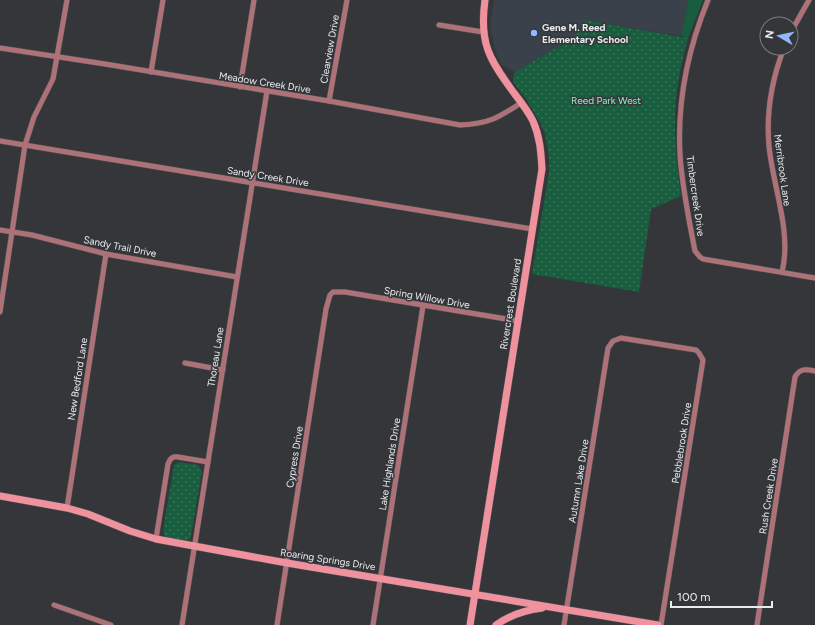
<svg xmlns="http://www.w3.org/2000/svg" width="815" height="625" font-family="Figtree,sans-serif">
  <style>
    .built { fill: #3a414a }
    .grass { fill: #185d3e }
    .park { fill: url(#park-dots) }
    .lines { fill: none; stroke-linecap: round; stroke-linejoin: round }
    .street-casing { stroke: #515357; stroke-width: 6 }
    .secondary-casing { stroke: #515357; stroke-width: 8 }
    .street { stroke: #ad7278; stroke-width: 5 }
    .secondary { stroke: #f0929d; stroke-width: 7 }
    .poi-dot { fill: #90b8fd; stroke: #34363a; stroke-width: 1.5 }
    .labels { text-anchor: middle; stroke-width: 3; stroke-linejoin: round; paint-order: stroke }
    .poi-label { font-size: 10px; font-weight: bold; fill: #eaebee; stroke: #34363a; text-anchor: start }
    .street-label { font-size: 10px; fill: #eaebee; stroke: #34363a }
    .park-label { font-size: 10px; fill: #84f9bd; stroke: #34363a }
  </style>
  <defs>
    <pattern id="park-dots" width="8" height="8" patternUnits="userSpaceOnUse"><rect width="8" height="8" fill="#185d3e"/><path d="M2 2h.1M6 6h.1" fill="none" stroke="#3a745a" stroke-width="1.8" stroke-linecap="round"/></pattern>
  </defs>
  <rect width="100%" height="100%" fill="#34363a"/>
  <path class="built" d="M 494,0 L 688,0 L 681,36 L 585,20 L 581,29 L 573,38 L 515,72 L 502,65 L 496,53 L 490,27 Z"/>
  <path class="grass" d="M 688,0 L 703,0 L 688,38 L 681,36 Z"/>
  <g class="park">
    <path d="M 585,20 L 688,38 C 685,51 681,64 679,77 C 672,117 675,156 681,196 L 651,209 L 639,292 L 532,274 L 549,172 L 549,159 L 545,134 L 541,124 L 526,99 L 514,83 L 513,78 L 515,72 L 573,38 L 581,29 Z"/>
    <path d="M 179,462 L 198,465 L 202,471 L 191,536 L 189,540 L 186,541 L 167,538 L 164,535 L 163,530 L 174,465 Z"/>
  </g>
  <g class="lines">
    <g class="street-casing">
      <g id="street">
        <path d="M 708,0 C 688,49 677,101 680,155 C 682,187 689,220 695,251 L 700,257 L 703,259 L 815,278"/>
        <path d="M 439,25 L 483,32"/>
        <path d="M 791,32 L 809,0"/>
        <path d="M 0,48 L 105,64 L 329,101 L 460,125 C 488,124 498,118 521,103"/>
        <path d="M 151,72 L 163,0"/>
        <path d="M 240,87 L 254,0"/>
        <path d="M 329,101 L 347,0"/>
        <path d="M 0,141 L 532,229"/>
        <path d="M 0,230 L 32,235 L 106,254 L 237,277"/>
        <path d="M 782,272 C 792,232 773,187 769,146 C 766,113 772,79 784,48"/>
        <path d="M 0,312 L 25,145 L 34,117 L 53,79 L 67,0"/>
        <path d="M 185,363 L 223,370"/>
        <path d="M 67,508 L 106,254"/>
        <path d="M 156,539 L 168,464 C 170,459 172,456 178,457 L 208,462"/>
        <path d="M 54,605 L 111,625"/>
        <path d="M 182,625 L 267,91"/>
        <path d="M 277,625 L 326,309 L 330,295 L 333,292 L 345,292 L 518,321"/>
        <path d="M 373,625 L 423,306"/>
        <path d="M 564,625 L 608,348 L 613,341 L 621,338 L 696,350 L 699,353 L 703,360 L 661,625"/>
        <path d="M 757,625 L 795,377 C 800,368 806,369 815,371"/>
      </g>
    </g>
    <g class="secondary-casing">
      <g id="secondary">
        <path d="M 0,496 L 67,508 L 88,514 L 130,531 L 156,539 L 287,563 L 658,625"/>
        <path d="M 470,625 L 542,169 C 541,152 540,137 533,121 C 528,111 521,102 514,93 C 489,59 479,43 485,0"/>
        <path d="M 496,625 C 510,615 526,610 542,608"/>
      </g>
    </g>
    <use href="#street" class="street"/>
    <use href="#secondary" class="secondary"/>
  </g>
  <circle class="poi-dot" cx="534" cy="33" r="4"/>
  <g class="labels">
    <g class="poi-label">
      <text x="542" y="31">Gene M. Reed<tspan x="542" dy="12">Elementary School</tspan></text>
    </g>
    <g class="street-label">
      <text transform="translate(329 49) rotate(-80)" y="4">Clearview Drive</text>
      <text transform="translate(265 82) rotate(9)" y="4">Meadow Creek Drive</text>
      <text transform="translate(783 170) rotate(82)" y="4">Merribrook Lane</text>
      <text transform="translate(268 176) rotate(9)" y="4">Sandy Creek Drive</text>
      <text transform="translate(696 196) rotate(82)" y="4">Timbercreek Drive</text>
      <text transform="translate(120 246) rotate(11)" y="4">Sandy Trail Drive</text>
      <text transform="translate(427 297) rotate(10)" y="4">Spring Willow Drive</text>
      <text transform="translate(510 304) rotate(-81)" y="4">Rivercrest Boulevard</text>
      <text transform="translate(215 357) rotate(-81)" y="4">Thoreau Lane</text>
      <text transform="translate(77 379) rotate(-81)" y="4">New Bedford Lane</text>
      <text transform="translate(681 443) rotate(-81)" y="4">Pebblebrook Drive</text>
      <text transform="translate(294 457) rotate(-81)" y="4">Cypress Drive</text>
      <text transform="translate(389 464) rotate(-81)" y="4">Lake Highlands Drive</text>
      <text transform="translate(578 481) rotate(-81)" y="4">Autumn Lake Drive</text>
      <text transform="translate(768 496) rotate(-81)" y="4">Rush Creek Drive</text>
      <text transform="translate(328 559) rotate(9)" y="4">Roaring Springs Drive</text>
    </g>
    <g class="park-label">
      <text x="606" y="104">Reed Park West</text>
    </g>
  </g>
  <g transform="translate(779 36) rotate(279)"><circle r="19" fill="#34363a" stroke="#7d7e82"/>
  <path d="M0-3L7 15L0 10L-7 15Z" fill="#90b8fd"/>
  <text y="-6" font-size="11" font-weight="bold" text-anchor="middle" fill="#eaebee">N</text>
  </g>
  <path d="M671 601v6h101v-6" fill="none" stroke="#eaebee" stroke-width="2"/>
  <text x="677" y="601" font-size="12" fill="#eaebee" stroke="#34363a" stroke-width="3" paint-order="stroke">100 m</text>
</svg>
